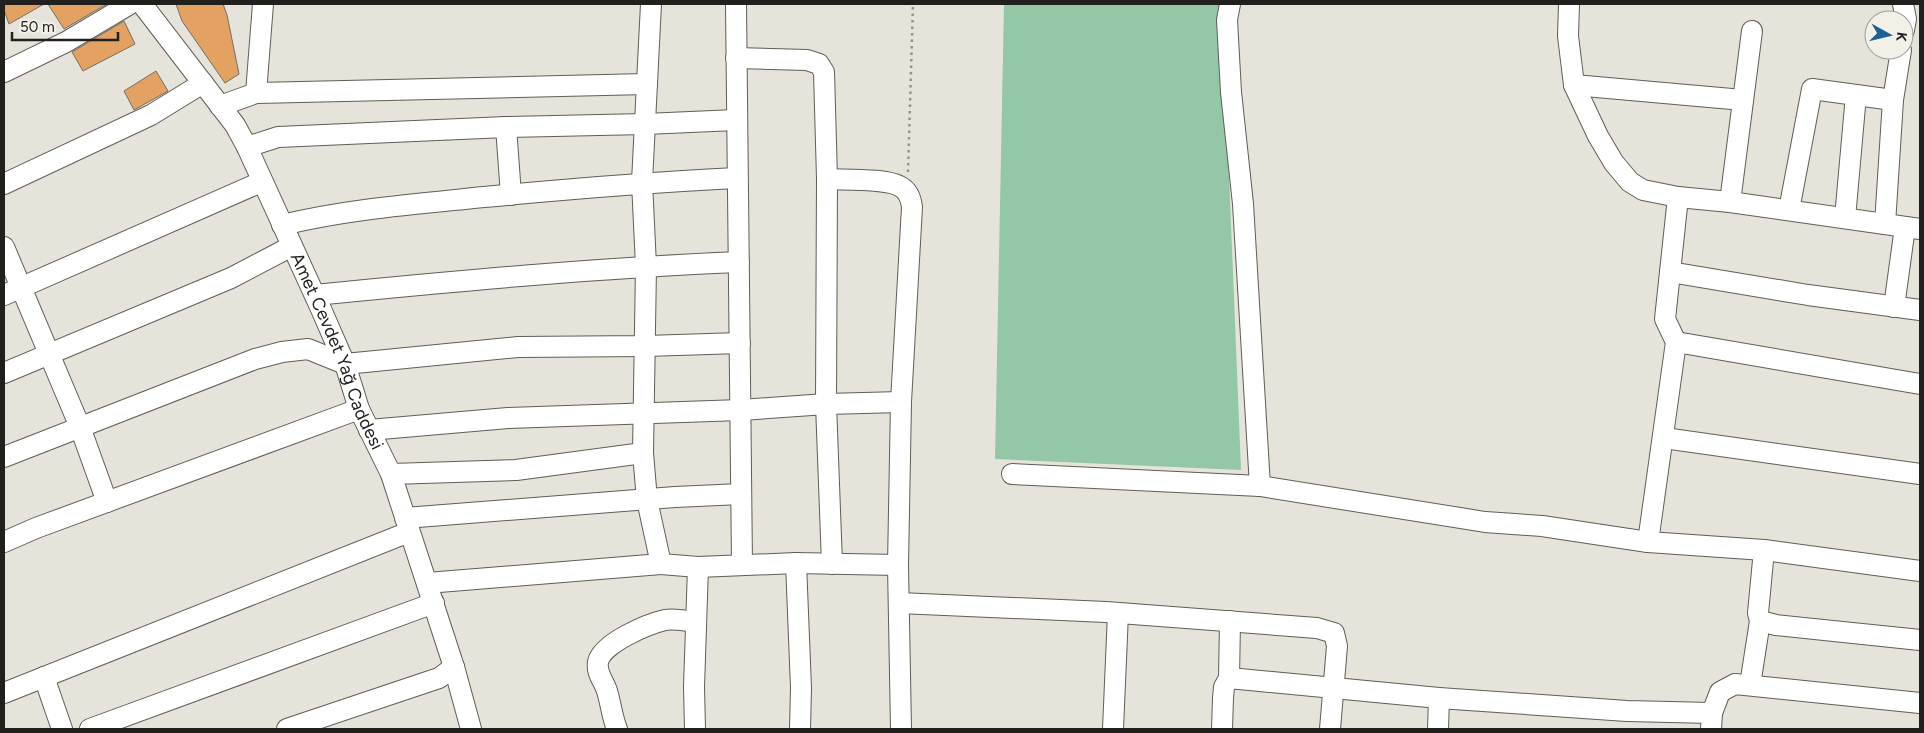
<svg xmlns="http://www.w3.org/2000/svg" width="1924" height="733" font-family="Figtree,sans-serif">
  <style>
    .green { fill: #94c7a5 }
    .building { fill: #e3a262; stroke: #736d68 }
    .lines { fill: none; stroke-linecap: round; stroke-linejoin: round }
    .minor-casing { stroke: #605d56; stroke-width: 22 }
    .path { stroke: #94928c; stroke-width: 2.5; stroke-dasharray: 2.5 4; stroke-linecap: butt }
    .minor { stroke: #fff; stroke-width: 20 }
    .labels { text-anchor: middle; stroke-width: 4; stroke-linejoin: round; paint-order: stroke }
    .street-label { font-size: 18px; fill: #21201d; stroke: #f3f0e8 }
  </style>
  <rect width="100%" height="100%" fill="#e6e3db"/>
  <path class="green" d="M 1004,4 L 1222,4 L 1241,470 L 995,459 Z"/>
  <g class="building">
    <path d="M 4,4 L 44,4 L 9,24 L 4,10 Z"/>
    <path d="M 48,4 L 107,4 L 64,29 Z"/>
    <path d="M 176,4 L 223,4 L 227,15 L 239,74 L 225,83 L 182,21 Z"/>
    <path d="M 124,21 L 135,44 L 83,71 L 72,52 Z"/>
    <path d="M 156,71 L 168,91 L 134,110 L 124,91 Z"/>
  </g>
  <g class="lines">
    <g class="minor-casing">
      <g id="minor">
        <path id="s1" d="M 142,4 L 235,125 L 247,147 L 321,309 L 345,364 L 359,409 L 391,474 L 454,667 L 471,729"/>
        <path d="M 651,4 L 642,182 L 646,266 L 643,453 L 647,500 L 661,564 L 698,567 L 796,563 L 898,565"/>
        <path d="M 736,4 L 742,565"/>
        <path d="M 1230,4 L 1227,20 L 1231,92 L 1243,204 L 1260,486"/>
        <path d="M 1569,4 L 1568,36 L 1574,85 L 1598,136 L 1614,163 L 1630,182 L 1643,190 L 1678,197 L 1730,202 L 1920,229"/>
        <path d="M 1903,4 L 1906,19 L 1904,30"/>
        <path d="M 736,58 L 807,60 L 819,64 L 824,72 L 827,179 L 826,404 L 832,564"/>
        <path d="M 4,72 L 66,42 L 130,4"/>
        <path d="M 1574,85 L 1743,100"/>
        <path d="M 256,93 L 263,4"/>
        <path d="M 220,106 L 256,93 L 647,84"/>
        <path d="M 506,127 L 511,195"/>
        <path d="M 247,147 L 278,137 L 506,127 L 645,124 L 736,120"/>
        <path d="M 827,179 C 843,180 889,178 901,187 C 908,191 911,199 912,207 L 901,402 L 898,565 L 901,729"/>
        <path d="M 4,184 L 151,115 L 203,83"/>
        <path d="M 1730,202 L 1752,31"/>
        <path d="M 1789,210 L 1812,89 L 1893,100"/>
        <path d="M 1845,218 L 1856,95"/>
        <path d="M 1885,224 L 1893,100 L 1901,50"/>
        <path d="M 282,225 C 348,209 416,204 484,197 C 569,189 653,182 737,178"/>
        <path d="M 4,247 L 80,427 L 107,502"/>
        <path d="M 1670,272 L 1808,295 L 1920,310"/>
        <path d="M 4,295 L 261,182"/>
        <path d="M 315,295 C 456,281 597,268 739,262"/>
        <path d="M 1894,307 L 1905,227"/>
        <path d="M 1676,342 L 1920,384"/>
        <path d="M 4,373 L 231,278 L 292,246"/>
        <path d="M 369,430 L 508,418 L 741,410 L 826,404 L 901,402"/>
        <path d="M 1664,438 L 1920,474"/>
        <path d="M 4,457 L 255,359 L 282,352 L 308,349 L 345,364 L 518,347 L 646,346 L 740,343"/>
        <path d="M 391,474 L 516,470 L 643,453"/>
        <path d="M 1012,474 L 1260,486 L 1485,522 L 1542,526 L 1648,542 L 1764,550 L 1920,571"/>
        <path d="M 405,518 L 675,497 L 741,494"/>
        <path d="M 4,542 L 36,528 L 359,409"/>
        <path d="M 1648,542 L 1676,342 L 1665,319 L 1678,197"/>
        <path d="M 1764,550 L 1758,613 L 1760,621 L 1776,625 L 1920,640"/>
        <path d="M 796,563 L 801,688 L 800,729"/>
        <path d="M 427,583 L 661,564"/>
        <path d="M 899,603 L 1106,612 L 1317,628 L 1334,633 L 1337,646 L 1330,729"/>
        <path d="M 44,677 L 62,729"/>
        <path d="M 1229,678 L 1439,698 L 1627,711 L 1712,713"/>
        <path d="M 1750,685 L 1760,621"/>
        <path d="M 4,693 L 409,532"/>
        <path d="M 90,729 L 434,603"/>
        <path d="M 287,729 L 439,678 L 454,667"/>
        <path d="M 617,729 C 612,717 611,704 607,691 C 604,681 596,674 598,662 C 602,643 648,624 665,620 C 675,618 686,621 696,622"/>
        <path d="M 695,729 L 694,687 L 698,567"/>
        <path d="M 1113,729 L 1118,613"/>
        <path d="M 1222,729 L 1223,698 L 1224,687 L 1229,678 L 1230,621"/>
        <path d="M 1438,729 L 1439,698"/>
        <path d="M 1711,729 L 1712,713 L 1720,692 L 1735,684 L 1920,703"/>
      </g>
    </g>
    <path class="path" d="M 908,172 L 913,4"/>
    <use href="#minor" class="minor"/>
  </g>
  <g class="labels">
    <g class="street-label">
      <text dy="6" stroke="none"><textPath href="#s1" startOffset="401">Amet Cevdet Yağ Caddesi</textPath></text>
    </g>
  </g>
  <rect width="1924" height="733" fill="none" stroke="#21201d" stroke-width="10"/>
  <g transform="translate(1889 35) rotate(98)"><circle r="24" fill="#f3f0e8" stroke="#9f9d97"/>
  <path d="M0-4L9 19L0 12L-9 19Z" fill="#1d6296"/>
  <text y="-8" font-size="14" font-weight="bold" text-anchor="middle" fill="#21201d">K</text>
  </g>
  <path d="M12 32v8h106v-8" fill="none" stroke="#21201d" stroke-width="2.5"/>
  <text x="20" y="32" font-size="15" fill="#21201d" stroke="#f3f0e8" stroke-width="4" paint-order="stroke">50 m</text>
</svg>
